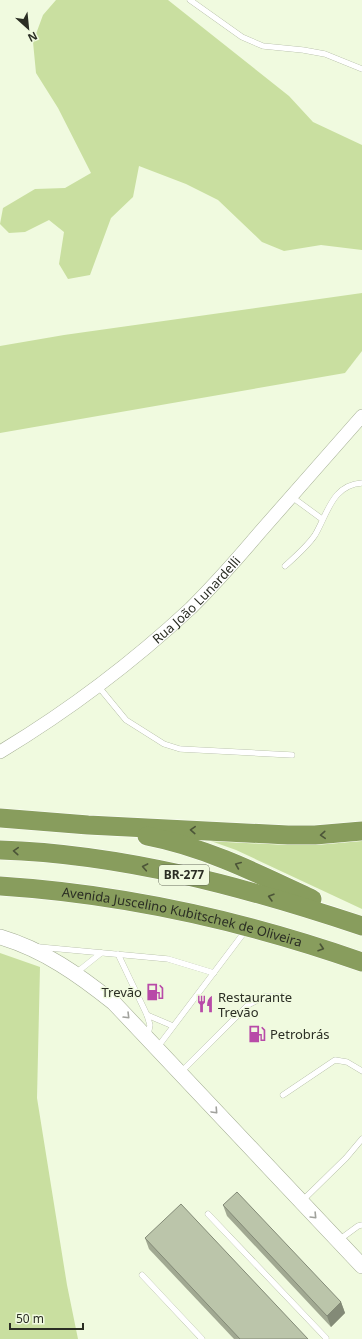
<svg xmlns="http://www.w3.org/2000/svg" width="362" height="1339" font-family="'Noto Sans',sans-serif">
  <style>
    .green { fill: #c9dfa0 }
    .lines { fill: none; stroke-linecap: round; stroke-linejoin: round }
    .service-casing { stroke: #a2ac92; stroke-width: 6 }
    .tertiary-casing { stroke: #a2ac92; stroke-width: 14 }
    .secondary-casing { stroke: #a2ac92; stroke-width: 16 }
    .motorway-casing { stroke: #fff; stroke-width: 20 }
    .service { stroke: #fff; stroke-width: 5.5 }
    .tertiary { stroke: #fff; stroke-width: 13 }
    .secondary { stroke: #fff; stroke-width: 15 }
    .motorway { stroke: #889d5d; stroke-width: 19 }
    .wall { fill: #a1a992 }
    .shaded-wall { fill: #838a77 }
    .building { fill: #bbc5aa; stroke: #838a77 }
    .oneway { stroke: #4c5538 }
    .oneway2 { stroke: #a0a19c }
    .labels { text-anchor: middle; stroke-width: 3; stroke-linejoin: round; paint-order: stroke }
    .shield { fill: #f0fadf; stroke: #666b5c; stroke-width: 1 }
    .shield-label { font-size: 12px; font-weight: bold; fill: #2b2e24 }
    .street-label { font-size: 13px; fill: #2b2e24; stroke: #f0fadf }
    .poi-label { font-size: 13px; fill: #2b2e24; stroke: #f0fadf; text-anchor: start }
  </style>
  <rect width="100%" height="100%" fill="#f0fadf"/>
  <g class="green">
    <path d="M 56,0 L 168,0 L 289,96 L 313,122 L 362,145 L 362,250 L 321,245 L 284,251 L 262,242 L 218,200 L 186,184 L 139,166 L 133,197 L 111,218 L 90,275 L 68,279 L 59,264 L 64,232 L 49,220 L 25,232 L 9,233 L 0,224 L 3,208 L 35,189 L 65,188 L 91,173 L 58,108 L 36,73 L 33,42 L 43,15 Z"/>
    <path d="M 362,293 L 362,351 L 345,373 L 0,433 L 0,346 L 64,335 Z"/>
    <path d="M 194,835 L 315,843 L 352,841 L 362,840 L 362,909 L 236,850 Z"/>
    <path d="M 0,953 L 40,967 L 37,1098 L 67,1285 L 78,1339 L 0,1339 Z"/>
  </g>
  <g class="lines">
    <g class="service-casing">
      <g id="service">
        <path d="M 190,0 L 242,37 L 263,46 L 303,50 L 325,54 L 362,69"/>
        <path d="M 292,497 L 322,519"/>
        <path d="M 285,566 C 294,558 309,544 315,535 C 328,513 332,485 362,483"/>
        <path d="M 98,686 L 126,720 L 164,744 L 180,749 L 292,755"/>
        <path d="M 39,947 L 168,959 L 214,973"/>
        <path d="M 118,954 L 147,1015 L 150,1025 L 148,1035"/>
        <path d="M 76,973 L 101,953"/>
        <path d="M 147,1015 L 173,1026"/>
        <path d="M 157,1048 L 246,930"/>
        <path d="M 181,1072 L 248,1005 L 266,996 L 284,996"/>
        <path d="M 283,1095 L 335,1060 L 347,1062 L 362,1071"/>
        <path d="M 301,1202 L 346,1158 L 362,1139"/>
        <path d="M 208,1214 L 326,1338"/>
        <path d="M 339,1240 L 358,1226 L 362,1225"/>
        <path d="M 142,1275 L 202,1339"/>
      </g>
    </g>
    <g class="tertiary-casing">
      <g id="tertiary">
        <path id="s1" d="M 0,752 C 68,711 133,662 191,608 C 215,584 238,558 260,532 C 294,493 328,455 362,416"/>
      </g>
    </g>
    <g class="secondary-casing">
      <path id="secondary" d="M 0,937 C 44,950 79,975 114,1003 L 362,1266"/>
    </g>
    <g class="motorway-casing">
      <g id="motorway">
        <path d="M 0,818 L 88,825 L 288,835 L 315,835 L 362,831"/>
        <path d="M 147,836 C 205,847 259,874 312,899"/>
        <path d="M 0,850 C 124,854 245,887 362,926"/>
        <path id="s2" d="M 0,886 C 124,894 245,921 362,962"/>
      </g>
    </g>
    <use href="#service" class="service"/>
    <use href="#tertiary" class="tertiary"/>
    <use href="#secondary" class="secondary"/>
    <use href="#motorway" class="motorway"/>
  </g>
  <g class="wall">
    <path d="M 223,1205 L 341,1302 L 345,1313 L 331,1327 L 227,1216 Z"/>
    <path d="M 145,1238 L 308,1339 L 234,1339 L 149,1249 Z"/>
  </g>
  <path class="shaded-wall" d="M 341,1302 L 345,1313 L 331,1327 L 327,1316 Z"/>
  <g class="building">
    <path d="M 237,1192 L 341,1302 L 327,1316 L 223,1205 Z"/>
    <path d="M 181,1204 L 308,1339 L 240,1339 L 145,1238 Z"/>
  </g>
  <defs><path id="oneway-chevron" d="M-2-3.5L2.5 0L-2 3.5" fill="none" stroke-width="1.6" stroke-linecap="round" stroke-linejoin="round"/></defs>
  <g class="oneway">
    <use href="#oneway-chevron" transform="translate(193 830) rotate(-177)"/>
    <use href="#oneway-chevron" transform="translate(323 835) rotate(176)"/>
    <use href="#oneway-chevron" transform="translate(16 851) rotate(-176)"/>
    <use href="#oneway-chevron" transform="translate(238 865) rotate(-157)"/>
    <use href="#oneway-chevron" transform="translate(145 867) rotate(-169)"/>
    <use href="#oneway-chevron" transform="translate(271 897) rotate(-164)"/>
    <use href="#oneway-chevron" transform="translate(321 948) rotate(18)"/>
  </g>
  <g class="oneway2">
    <use href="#oneway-chevron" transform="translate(127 1016) rotate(45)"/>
    <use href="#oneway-chevron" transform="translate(215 1111) rotate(47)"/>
    <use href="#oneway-chevron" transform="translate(314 1216) rotate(46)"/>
  </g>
  <defs>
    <g id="fuel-bare" transform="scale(1.38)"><path d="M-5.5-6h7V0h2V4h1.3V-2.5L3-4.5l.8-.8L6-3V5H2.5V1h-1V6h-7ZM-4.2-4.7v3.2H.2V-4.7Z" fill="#b84aa8" stroke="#f0fadf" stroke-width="2.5" paint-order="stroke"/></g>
    <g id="restaurant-bare" transform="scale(1.38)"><path d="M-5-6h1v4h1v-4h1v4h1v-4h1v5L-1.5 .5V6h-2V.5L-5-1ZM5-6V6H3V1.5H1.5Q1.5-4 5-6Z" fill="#b84aa8" stroke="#f0fadf" stroke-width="2.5" paint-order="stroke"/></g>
  </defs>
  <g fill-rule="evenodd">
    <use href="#fuel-bare" x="155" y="992"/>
    <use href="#restaurant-bare" x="205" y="1004"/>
    <use href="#fuel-bare" x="257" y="1034"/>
  </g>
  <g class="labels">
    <rect class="shield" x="159" y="865" width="50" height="20" rx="3"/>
    <g class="shield-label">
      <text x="184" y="879">BR-277</text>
    </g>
    <g class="street-label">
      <text dy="5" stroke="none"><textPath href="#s1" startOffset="249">Rua João Lunardelli</textPath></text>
      <text dy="5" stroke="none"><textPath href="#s2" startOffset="185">Avenida Juscelino Kubitschek de Oliveira</textPath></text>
    </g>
    <g class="poi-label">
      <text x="142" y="997" text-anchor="end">Trevão</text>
      <text x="218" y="1002">Restaurante<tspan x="218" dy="15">Trevão</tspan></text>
      <text x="270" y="1039">Petrobrás</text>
    </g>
  </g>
  <g transform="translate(28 28) rotate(153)" stroke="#f0fadf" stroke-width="3" paint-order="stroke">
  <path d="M0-3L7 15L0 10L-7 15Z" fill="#2b2e24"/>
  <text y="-6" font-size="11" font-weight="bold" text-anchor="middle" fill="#2b2e24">N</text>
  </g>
  <path d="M10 1323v6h73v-6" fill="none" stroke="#2b2e24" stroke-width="2"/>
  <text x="16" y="1323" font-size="12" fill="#2b2e24" stroke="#f0fadf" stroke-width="3" paint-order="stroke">50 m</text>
</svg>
